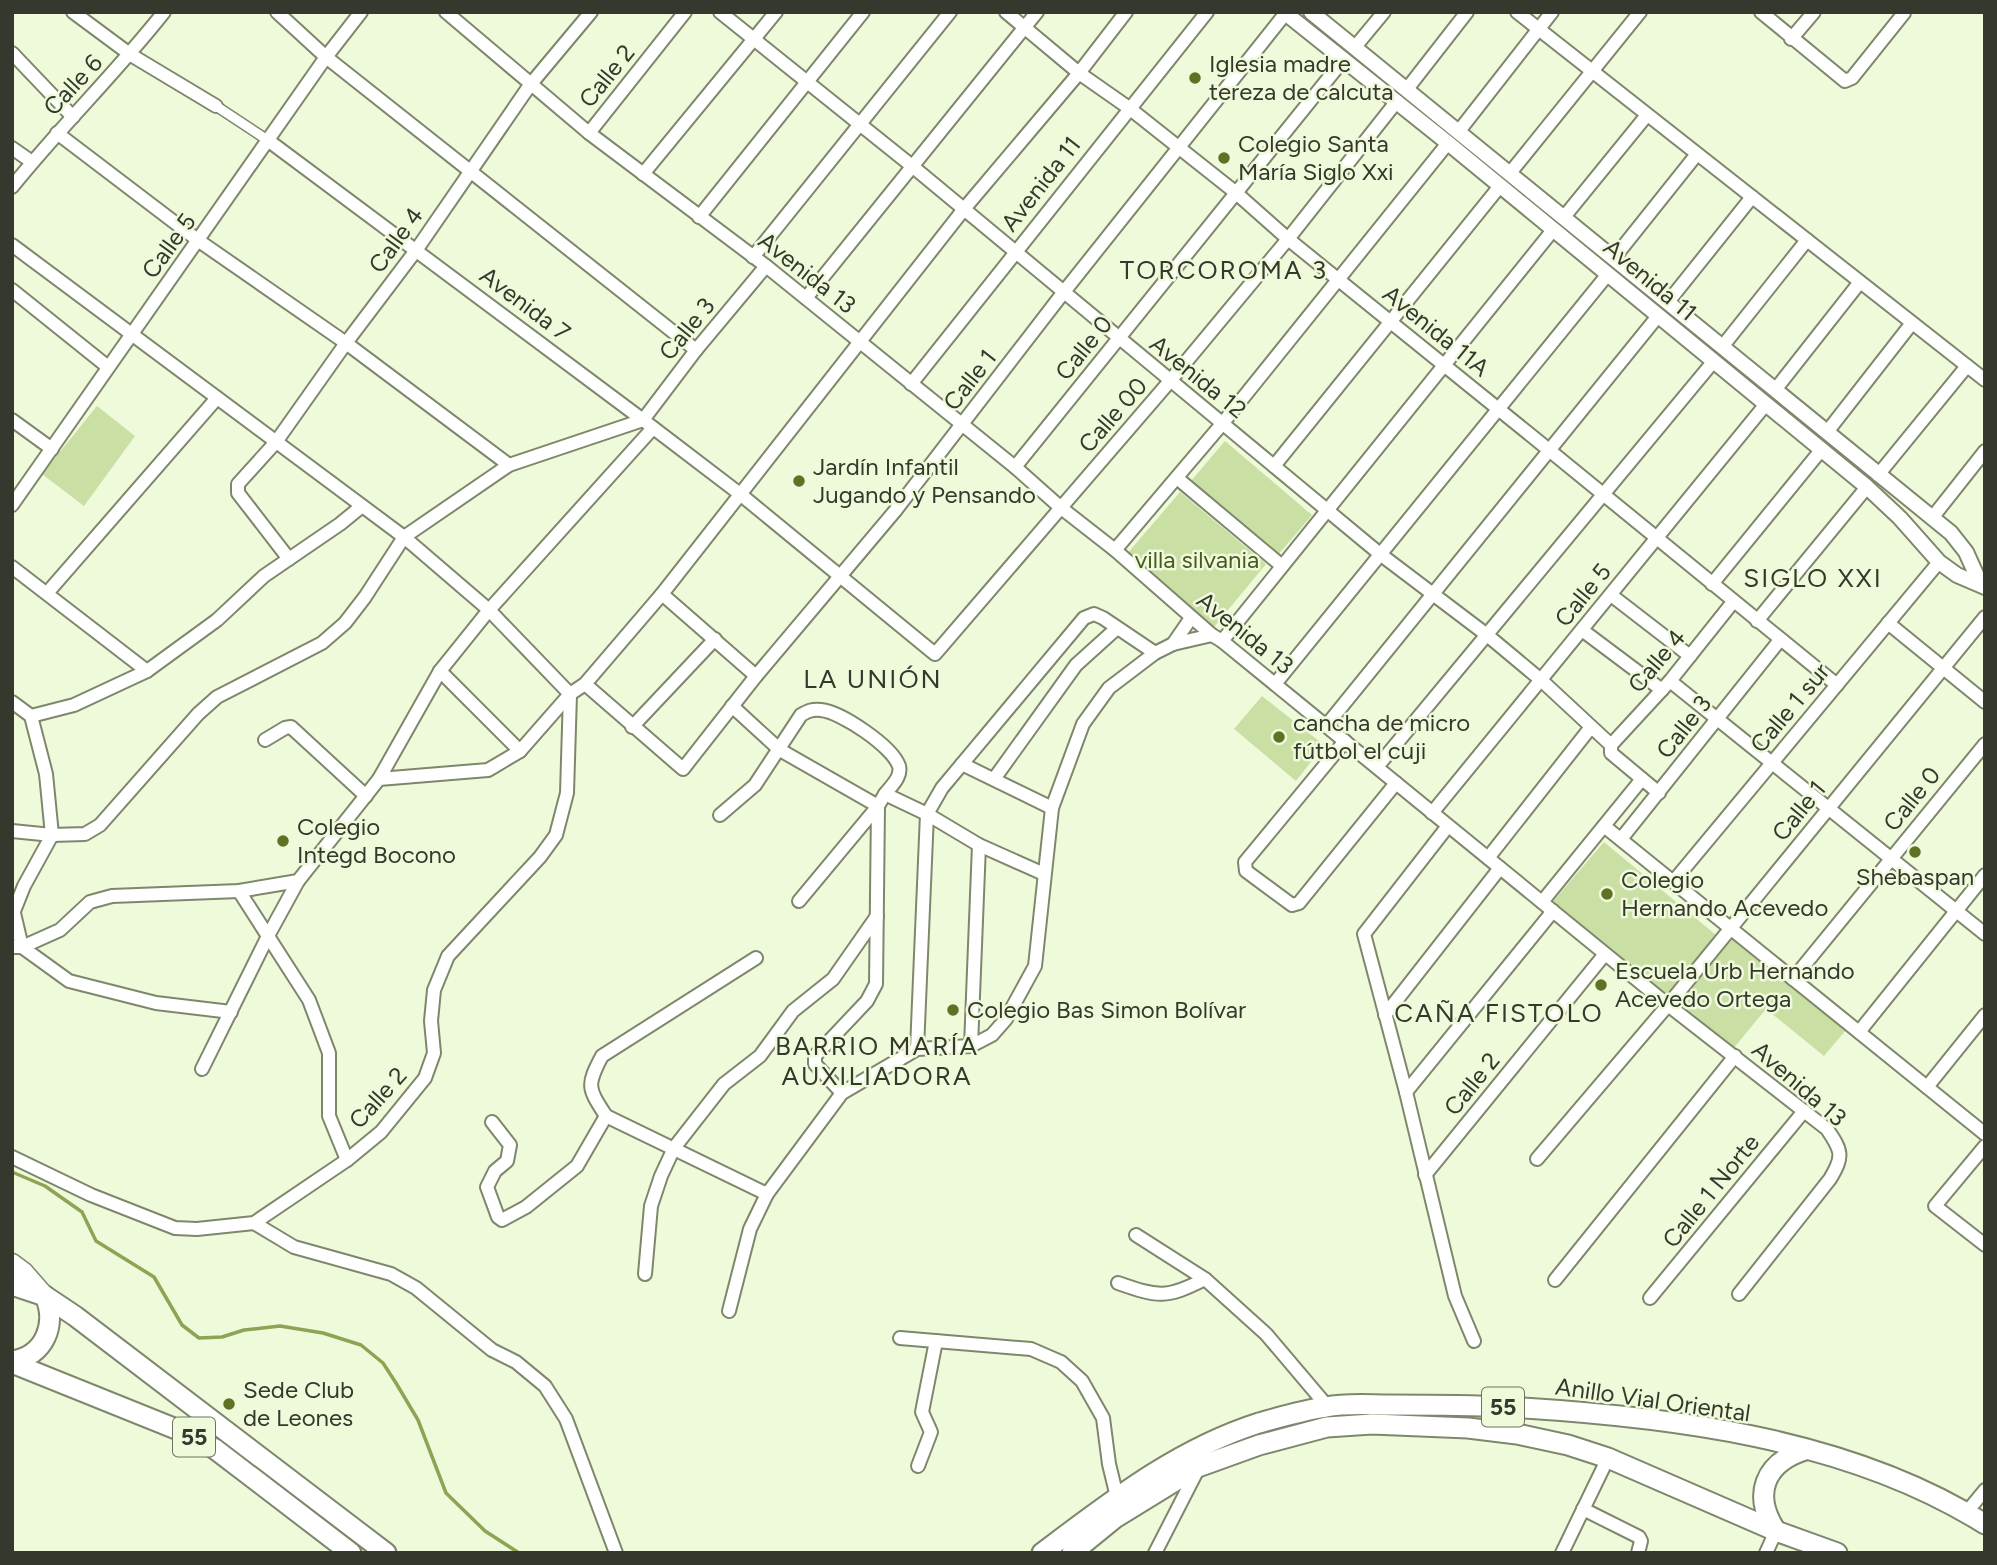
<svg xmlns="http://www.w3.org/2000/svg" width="1997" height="1565" font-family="Figtree,sans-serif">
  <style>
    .green { fill: #cadfa3 }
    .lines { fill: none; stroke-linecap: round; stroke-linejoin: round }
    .stream { stroke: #8ca453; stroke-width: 3.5 }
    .pedestrian-casing { stroke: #7e876c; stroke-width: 12 }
    .minor-casing { stroke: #7e876c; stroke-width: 16 }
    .tertiary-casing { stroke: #7e876c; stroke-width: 18 }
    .secondary-casing { stroke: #7e876c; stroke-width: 21 }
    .trunk-casing { stroke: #7e876c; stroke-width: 23 }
    .pedestrian { stroke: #fff; stroke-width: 9 }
    .minor { stroke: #fff; stroke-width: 12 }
    .tertiary { stroke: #fff; stroke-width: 14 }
    .secondary { stroke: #fff; stroke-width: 18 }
    .trunk { stroke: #fff; stroke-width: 19 }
    .poi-dot { fill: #5d7222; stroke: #effadb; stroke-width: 2.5 }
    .labels { text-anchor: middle; stroke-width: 5; stroke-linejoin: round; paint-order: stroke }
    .shield { fill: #effadb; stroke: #6d7361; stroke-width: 2 }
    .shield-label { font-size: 23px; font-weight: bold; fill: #35392d }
    .poi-label { font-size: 24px; fill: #35392d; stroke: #effadb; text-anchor: start }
    .street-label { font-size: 24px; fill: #35392d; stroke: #effadb }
    .park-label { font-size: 24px; fill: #495a20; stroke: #effadb }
    .neighbourhood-label { font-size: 26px; letter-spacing: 2px; fill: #35392d; stroke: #effadb }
  </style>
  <rect width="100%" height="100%" fill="#effadb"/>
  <g class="green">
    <path d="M 97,406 L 135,436 L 84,506 L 42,474 Z"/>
    <path d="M 1225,441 L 1312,515 L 1278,555 L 1191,481 Z"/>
    <path d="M 1180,492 L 1266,564 L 1214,627 L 1127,554 Z"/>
    <path d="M 1262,696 L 1324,745 L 1296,781 L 1234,729 Z"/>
    <path d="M 1604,842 L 1716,935 L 1665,996 L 1549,906 Z"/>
    <path d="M 1729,935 L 1846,1030 L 1824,1056 L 1766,1009 L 1733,1049 L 1675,1003 Z"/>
  </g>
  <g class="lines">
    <path class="stream" d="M 12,1172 L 45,1186 L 82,1212 L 96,1241 L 154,1277 L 182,1325 L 199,1338 L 222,1337 L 244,1330 L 280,1326 L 323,1333 L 361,1345 L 383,1363 L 396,1383 L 418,1420 L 446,1493 L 485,1531 L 519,1553"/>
    <g class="pedestrian-casing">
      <path id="pedestrian" d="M 216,106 L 269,141"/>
    </g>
    <g class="minor-casing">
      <g id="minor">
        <path d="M 73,12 L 131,55 L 216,106"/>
        <path d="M 277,12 L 326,57 L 696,350"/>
        <path d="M 446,12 L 589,133 L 766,266 L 1015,467 L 1060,507 L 1115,550 L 1212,635 L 1222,641 L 1668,1005 L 1827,1129 C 1842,1151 1844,1156 1830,1179 L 1739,1294"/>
        <path d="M 720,12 L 912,166 L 1380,554 L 1487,635 L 1541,680 L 1611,745 L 1611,753 L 1659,793"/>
        <path d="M 1006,12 L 1079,73 L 1129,108 L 1235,192 L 1288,239 L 1549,450 L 1837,685"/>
        <path d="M 1517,12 L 1985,380"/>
        <path d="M 1761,12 L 1845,81 L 1852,78 L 1904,13"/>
        <path d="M 1791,39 L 1814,12"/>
        <path d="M 1355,47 L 1384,12"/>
        <path d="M 12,53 L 73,117"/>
        <path d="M 1407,89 L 1467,12"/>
        <path d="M 1459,131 L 1552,12"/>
        <path d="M 57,133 L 199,241 L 346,343 L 509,465"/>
        <path d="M 589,133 L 685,12"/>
        <path d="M 269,141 L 643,420 L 740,494 L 935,654 L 1170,381 L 1288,239 L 1397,101"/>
        <path d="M 12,148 L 32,162"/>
        <path d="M 1510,173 L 1640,12"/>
        <path d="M 643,174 L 776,12"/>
        <path d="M 12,187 C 61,126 116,73 164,12"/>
        <path d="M 699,217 L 863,12"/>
        <path d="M 1564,217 L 1647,115"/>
        <path d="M 12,245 L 404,537 L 489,610 L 570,694 L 567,793 L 556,835 L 540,857 L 448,956 L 434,990 L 431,1021 L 434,1053 L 425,1078 L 381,1132 L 347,1160 L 254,1223 L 197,1229 L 175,1228 L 91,1195 L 12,1157"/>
        <path d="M 753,257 L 950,12"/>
        <path d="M 1614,258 L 1697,154"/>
        <path d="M 12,290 L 108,367"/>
        <path d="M 806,298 L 1037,12"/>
        <path d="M 1668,302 L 1752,197"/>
        <path d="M 1722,347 L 1807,240"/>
        <path d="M 911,384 L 1207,12"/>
        <path d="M 1775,390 L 1860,282"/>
        <path d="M 12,420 L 52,449"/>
        <path d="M 1827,432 L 1912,323"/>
        <path d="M 1274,466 L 1500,186"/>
        <path d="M 1015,467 L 1344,59"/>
        <path d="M 1878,475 L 1967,366"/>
        <path d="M 1177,478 L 1282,566"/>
        <path d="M 12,505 L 326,57 L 361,12"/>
        <path d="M 1932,518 L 1985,451"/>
        <path d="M 1115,550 L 1222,424 L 1448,143"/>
        <path d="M 289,559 L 238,493 L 238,484 L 276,442 L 346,343 L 417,249 L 530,85 L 591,12"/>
        <path d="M 12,567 L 147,671"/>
        <path d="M 1712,584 L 1822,449"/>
        <path d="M 48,592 L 217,398"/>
        <path d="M 662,594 L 756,676"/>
        <path d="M 1611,595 L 1690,656"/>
        <path d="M 1757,621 L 1867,487"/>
        <path d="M 1888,623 L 1985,702"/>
        <path d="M 1582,630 L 1662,690"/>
        <path d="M 1222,641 L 1553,230"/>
        <path d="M 1173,644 L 1191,618"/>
        <path d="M 440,671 L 520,751"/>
        <path d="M 1670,681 L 1985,934"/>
        <path d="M 585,684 L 683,769 L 756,676 L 895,511 L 1063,293 L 1285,14"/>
        <path d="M 1275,684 L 1608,274"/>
        <path d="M 12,702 L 31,716 L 46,774 L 52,835 L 24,886 L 12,916"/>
        <path d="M 732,706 L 780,750 L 878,806 L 885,794 L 927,814 L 979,845 L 1044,874"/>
        <path d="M 31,716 L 74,705 L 147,671 L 217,620 L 264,576 L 340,524 L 362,506"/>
        <path d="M 1326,726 L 1658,316"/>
        <path d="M 632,727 L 715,639"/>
        <path d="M 265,740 L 285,728 L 291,727 L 366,796"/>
        <path d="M 1345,741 L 1245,862 L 1246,871 L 1292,905 L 1299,903 L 1396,783"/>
        <path d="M 1611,745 L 1670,681 L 1733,602"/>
        <path d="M 962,764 L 1052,808"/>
        <path d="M 1377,767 L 1713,362"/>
        <path d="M 379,779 L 440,671 L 489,610 L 653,428"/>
        <path d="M 994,779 L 1076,665 L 1117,628"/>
        <path d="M 1432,813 L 1766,404"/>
        <path d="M 720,815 L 755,785 L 801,715 C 808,711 812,709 821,710 C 841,712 892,746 899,766 C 902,777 891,786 885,794"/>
        <path d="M 1448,826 L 1364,934 L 1406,1092 L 1455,1296 L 1474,1341"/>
        <path d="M 1604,826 L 1985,1134"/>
        <path d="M 12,831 L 52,835 L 85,834 L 100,825 L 198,714 L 217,697 L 322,643 L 345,623 L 365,597 L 404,537 L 509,465 L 643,420 L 696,350 L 766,266"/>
        <path d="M 1621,839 L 1780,640"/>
        <path d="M 1488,858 L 1591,727"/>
        <path d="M 1673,882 L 1939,562"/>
        <path d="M 239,891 L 309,1000 L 329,1053 L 329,1116 L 347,1160"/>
        <path d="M 799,901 L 878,806 L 876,984 L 867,1001 L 815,1056 L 815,1064 L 842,1093"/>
        <path d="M 1542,902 L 1642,779"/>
        <path d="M 14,913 L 22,947 L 60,930 L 90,902 L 112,896 L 239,891 L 298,881 L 379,779 L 488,770 L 520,751 L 570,694 L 585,684 L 662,594 L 964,209 L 1079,73 L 1126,12"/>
        <path d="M 12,947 L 22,947 L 69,981 L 156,1003 L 231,1012"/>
        <path d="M 756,958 L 602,1056 C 586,1086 588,1088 606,1116 L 767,1194"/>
        <path d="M 1793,979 L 1985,744"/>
        <path d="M 1385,1015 L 1500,868"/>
        <path d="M 1859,1032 L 1985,875"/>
        <path d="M 971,1046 L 979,845"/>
        <path d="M 917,1049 L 927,814 L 942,788 L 1084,618 L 1094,614 L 1103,618 L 1155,653"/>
        <path d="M 202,1069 L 269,934 L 298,881"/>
        <path d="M 1927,1087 L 1985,1015"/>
        <path d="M 1406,1092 L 1553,911"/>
        <path d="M 492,1122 L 510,1145 L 507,1161 L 495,1171 L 487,1187 L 498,1217 L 502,1220 L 526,1207 L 577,1166 L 606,1116"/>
        <path d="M 1985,1146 L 1935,1206 L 1985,1245"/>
        <path d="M 1537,1159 L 1668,1005 L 1985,617"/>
        <path d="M 1425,1175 L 1605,954"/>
        <path d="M 254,1223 L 294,1247 L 391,1274 L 416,1288 L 492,1350 L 516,1362 L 545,1386 L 566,1419 L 616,1553"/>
        <path d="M 1136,1235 L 1205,1279 L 1266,1334 L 1327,1406"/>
        <path d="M 645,1274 L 651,1206 L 661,1176 L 674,1148 L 724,1084 L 760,1056 L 793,1011 L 833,979 L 877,916"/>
        <path d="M 1555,1280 L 1735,1056"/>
        <path d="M 1118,1283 C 1158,1297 1166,1299 1205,1279"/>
        <path d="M 1650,1298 L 1804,1111"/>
        <path d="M 729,1311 L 750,1229 L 767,1194 L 842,1093 L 917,1049 L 971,1046 L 992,1035 L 1006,1019 L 1035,966 L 1052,808 L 1083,724 L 1109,688 L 1155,653 L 1173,644 L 1212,635"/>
        <path d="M 900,1338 L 1031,1349 L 1061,1362 L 1082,1381 L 1103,1418 L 1109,1464 L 1117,1497"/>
        <path d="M 918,1466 L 931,1432 L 922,1412 L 936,1341"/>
        <path d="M 1583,1509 L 1639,1537 L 1641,1541 L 1638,1553"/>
        <path d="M 1966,1513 L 1985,1490"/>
        <path d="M 1155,1553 L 1198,1469"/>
        <path d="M 1562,1553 L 1608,1458"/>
        <path d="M 1766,1553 L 1776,1531"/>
      </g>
    </g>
    <g class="tertiary-casing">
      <g id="tertiary">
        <path d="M 1284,12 L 1448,143 L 1867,487 L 1900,518 L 1939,562 L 1957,575 L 1985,587"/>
        <path d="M 1311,12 L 1951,533 L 1966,552 L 1980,583"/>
      </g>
    </g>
    <g class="secondary-casing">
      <path id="secondary" d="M 12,1263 L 24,1272 L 45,1296"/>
    </g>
    <g class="trunk-casing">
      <g id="trunk">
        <path d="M 12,1285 L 45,1296 L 75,1316 L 386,1553"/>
        <path d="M 12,1361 C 45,1356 57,1324 45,1296"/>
        <path d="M 12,1363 L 186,1433 L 215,1449 L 351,1553"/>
        <path d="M 1776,1531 C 1752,1495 1764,1463 1805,1450"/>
        <path d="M 1042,1553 C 1110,1502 1177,1449 1259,1423 C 1280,1417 1304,1410 1326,1407 C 1346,1403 1369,1405 1390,1405 C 1428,1405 1467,1405 1506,1407 C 1666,1416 1847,1437 1985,1524"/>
        <path d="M 1072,1553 L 1115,1518 L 1198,1467 L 1259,1445 L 1327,1427 L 1372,1424 L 1468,1428 L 1517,1434 L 1568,1445 L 1608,1458 L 1776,1531 L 1837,1553"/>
      </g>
    </g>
    <use href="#pedestrian" class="pedestrian"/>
    <use href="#minor" class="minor"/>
    <use href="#tertiary" class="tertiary"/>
    <use href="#secondary" class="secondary"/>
    <use href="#trunk" class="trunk"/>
  </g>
  <g class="poi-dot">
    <circle cx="1195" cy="78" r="7"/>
    <circle cx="1224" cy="158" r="7"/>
    <circle cx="799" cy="481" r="7"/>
    <circle cx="1279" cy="737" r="7"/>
    <circle cx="283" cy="841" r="7"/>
    <circle cx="1915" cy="852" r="7"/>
    <circle cx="1607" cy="894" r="7"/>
    <circle cx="1601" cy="985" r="7"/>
    <circle cx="953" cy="1010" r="7"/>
    <circle cx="229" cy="1404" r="7"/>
  </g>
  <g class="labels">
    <g class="shield">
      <rect x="1482" y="1387.5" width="42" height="39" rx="5"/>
      <rect x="173" y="1417.5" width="42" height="39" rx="5"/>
    </g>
    <g class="shield-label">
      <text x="1503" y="1415">55</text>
      <text x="194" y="1445">55</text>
    </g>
    <g class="poi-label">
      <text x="1209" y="72">Iglesia madre<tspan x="1209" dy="28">tereza de calcuta</tspan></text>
      <text x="1238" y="152">Colegio Santa<tspan x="1238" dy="28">María Siglo Xxi</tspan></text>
      <text x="813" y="475">Jardín Infantil<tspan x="813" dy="28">Jugando y Pensando</tspan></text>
      <text x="1293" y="731">cancha de micro<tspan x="1293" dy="28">fútbol el cuji</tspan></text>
      <text x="297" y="835">Colegio<tspan x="297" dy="28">Integd Bocono</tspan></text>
      <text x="1915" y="885" text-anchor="middle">Shebaspan</text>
      <text x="1621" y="888">Colegio<tspan x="1621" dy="28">Hernando Acevedo</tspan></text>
      <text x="1615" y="979">Escuela Urb Hernando<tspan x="1615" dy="28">Acevedo Ortega</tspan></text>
      <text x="967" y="1018">Colegio Bas Simon Bolívar</text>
      <text x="243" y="1398">Sede Club<tspan x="243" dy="28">de Leones</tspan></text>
    </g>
    <g class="street-label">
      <text transform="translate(607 76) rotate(-51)" y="8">Calle 2</text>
      <text transform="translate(73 85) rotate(-47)" y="8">Calle 6</text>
      <text transform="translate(1041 184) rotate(-52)" y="8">Avenida 11</text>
      <text transform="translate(396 240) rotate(-54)" y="8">Calle 4</text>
      <text transform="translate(169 246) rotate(-54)" y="8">Calle 5</text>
      <text transform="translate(807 273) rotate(38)" y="8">Avenida 13</text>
      <text transform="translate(1650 280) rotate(40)" y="8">Avenida 11</text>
      <text transform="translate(525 304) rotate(37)" y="8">Avenida 7</text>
      <text transform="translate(687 329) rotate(-51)" y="8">Calle 3</text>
      <text transform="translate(1436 331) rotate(39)" y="8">Avenida 11A</text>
      <text transform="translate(1084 348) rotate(-51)" y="8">Calle 0</text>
      <text transform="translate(1198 377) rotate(39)" y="8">Avenida 12</text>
      <text transform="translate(970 380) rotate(-52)" y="8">Calle 1</text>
      <text transform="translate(1113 415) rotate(-49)" y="8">Calle 00</text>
      <text transform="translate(1583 595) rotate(-51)" y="8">Calle 5</text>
      <text transform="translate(1245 633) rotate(39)" y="8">Avenida 13</text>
      <text transform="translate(1657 661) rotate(-50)" y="8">Calle 4</text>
      <text transform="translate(1790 708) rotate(-50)" y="8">Calle 1 sur</text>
      <text transform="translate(1684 727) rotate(-52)" y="8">Calle 3</text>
      <text transform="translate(1912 799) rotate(-51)" y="8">Calle 0</text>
      <text transform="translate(1799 811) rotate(-51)" y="8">Calle 1</text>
      <text transform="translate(1472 1084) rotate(-51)" y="8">Calle 2</text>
      <text transform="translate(1799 1084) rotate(41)" y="8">Avenida 13</text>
      <text transform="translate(378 1098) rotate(-48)" y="8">Calle 2</text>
      <text transform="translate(1711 1191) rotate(-51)" y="8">Calle 1 Norte</text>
      <text transform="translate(1653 1400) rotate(8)" y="8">Anillo Vial Oriental</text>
    </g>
    <g class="park-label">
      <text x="1197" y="568">villa silvania</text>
    </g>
    <g class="neighbourhood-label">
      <text x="1224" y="279">TORCOROMA 3</text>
      <text x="1813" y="587">SIGLO XXI</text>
      <text x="873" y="688">LA UNIÓN</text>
      <text x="1499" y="1022">CAÑA FISTOLO</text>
      <text x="877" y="1055">BARRIO MARÍA<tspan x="877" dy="30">AUXILIADORA</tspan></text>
    </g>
  </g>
  <rect width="1997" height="1565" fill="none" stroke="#35392d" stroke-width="28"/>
</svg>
